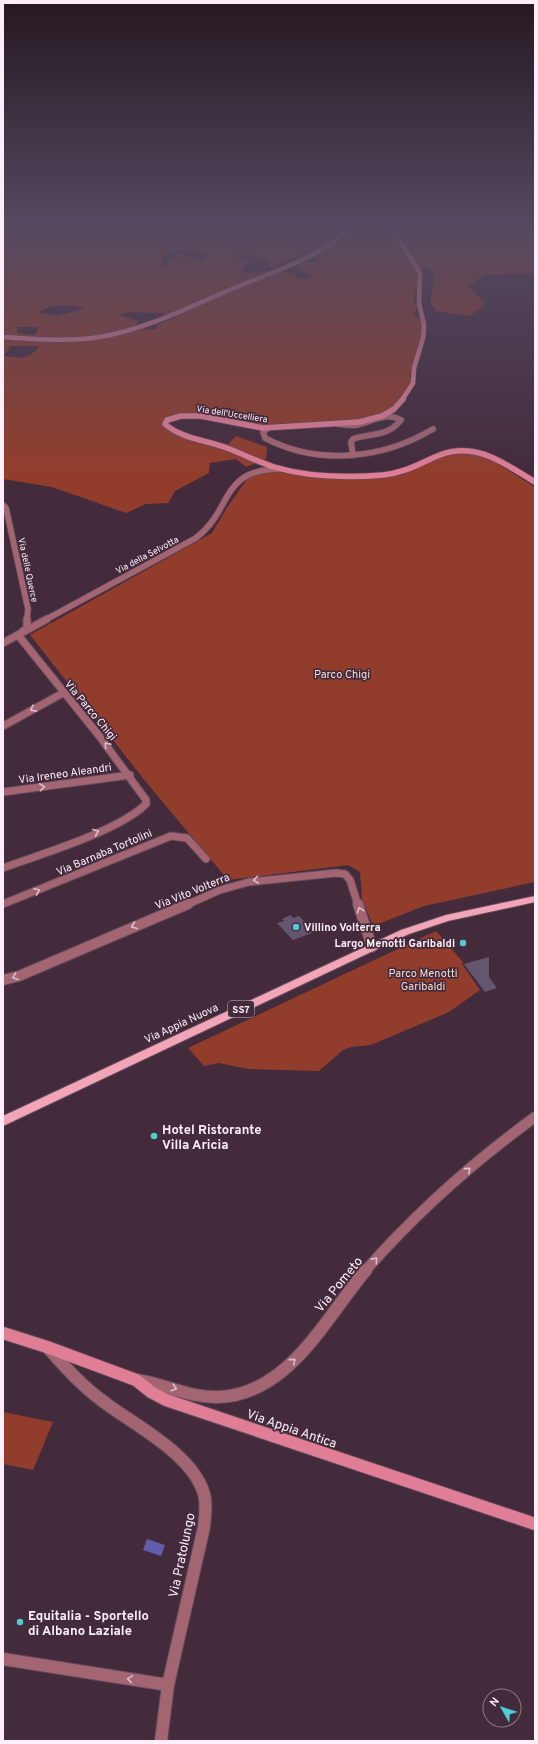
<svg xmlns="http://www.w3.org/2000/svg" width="538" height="1744" font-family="Overpass,sans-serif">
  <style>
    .green { fill: #923d2c; fill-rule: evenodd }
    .water { fill: #605dac }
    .building { fill: #655670 }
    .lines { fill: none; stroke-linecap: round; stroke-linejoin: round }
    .street-far3-casing { stroke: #614a5a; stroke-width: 7 }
    .street-far2-casing { stroke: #614a5a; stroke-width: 9 }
    .street-far1-casing { stroke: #614a5a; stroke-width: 12 }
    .street-casing { stroke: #614a5a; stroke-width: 14 }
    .secondary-far2-casing { stroke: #614a5a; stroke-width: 5.5 }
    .secondary-far1-casing { stroke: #614a5a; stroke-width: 7 }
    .secondary-casing { stroke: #614a5a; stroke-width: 14 }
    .primary-casing { stroke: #614a5a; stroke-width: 2 }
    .street-far3 { stroke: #a36572; stroke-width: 5.5 }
    .street-far2 { stroke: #a36572; stroke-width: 7 }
    .street-far1 { stroke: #a36572; stroke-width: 10 }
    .street { stroke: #a36572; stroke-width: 12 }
    .secondary-far2 { stroke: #e07e95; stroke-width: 4.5 }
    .secondary-far1 { stroke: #e07e95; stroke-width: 5.5 }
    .secondary { stroke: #e07e95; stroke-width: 12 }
    .primary { fill: #f2a5b6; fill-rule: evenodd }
    .oneway { stroke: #debeca }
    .poi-dot { fill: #51ccd2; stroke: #432b3c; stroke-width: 1.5 }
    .labels { text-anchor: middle; stroke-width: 3.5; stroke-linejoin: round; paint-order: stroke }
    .far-street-label { font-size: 9px; fill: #feeef9; stroke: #432b3c }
    .shield { fill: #432b3c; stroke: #c6b4c0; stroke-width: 1 }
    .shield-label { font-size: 10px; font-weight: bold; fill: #feeef9 }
    .park-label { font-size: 11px; fill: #f3d9d3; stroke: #432b3c }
    .street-label { font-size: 11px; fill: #feeef9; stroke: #432b3c }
    .poi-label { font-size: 11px; font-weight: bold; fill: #feeef9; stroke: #432b3c; text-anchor: start }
    .near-poi-label { font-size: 13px; font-weight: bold; fill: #feeef9; stroke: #432b3c; text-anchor: start }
    .near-street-label { font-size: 13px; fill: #feeef9; stroke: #432b3c }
  </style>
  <rect width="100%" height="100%" fill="#432b3c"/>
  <g class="green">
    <path d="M 3,228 L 533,228 L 535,231 L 535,273 L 484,275 L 469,287 L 485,304 L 470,316 L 436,311 L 430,302 L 435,273 L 425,267 L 418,276 L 420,285 L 416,289 L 413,302 L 419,306 L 412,314 L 423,321 L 423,338 L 409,376 L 414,381 L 400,403 L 377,418 L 281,428 L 201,416 L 167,420 L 168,427 L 225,447 L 236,436 L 267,447 L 266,459 L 246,467 L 236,459 L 210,463 L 209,473 L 175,491 L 168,503 L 146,504 L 126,513 L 52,487 L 3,479 ZM 181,249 L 195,250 L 206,254 L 203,261 L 179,254 L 175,257 L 180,259 L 169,260 L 169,266 L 162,267 L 161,257 ZM 312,250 L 315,261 L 302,263 L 297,267 L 312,278 L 299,279 L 295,274 L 288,272 L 241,273 L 242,268 L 249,262 L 232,255 L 250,255 L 268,261 L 271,268 ZM 61,305 L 81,307 L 83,309 L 57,316 L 39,312 L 51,306 ZM 128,312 L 161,313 L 176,317 L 156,325 L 157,329 L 149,330 L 135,326 L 138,321 L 121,316 L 121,314 ZM 17,327 L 38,327 L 38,328 L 35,335 L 17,333 ZM 10,346 L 39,346 L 39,347 C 27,361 21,358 4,356 Z"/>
    <path d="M 456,452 L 477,454 L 495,462 L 535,487 L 535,882 L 424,906 L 373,926 L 362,899 L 360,872 L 348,865 L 228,880 L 146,782 L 30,635 L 212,533 L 228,506 L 250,475 L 280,470 L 374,477 L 402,475 L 436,458 Z"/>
    <path d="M 436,931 L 463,962 L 462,964 L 480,990 L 449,1012 L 371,1045 L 351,1047 L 343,1050 L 319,1071 L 248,1069 L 219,1063 L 204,1066 L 188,1048 Z"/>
    <path d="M 3,1412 L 53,1422 L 33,1470 L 3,1464 Z"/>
  </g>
  <path class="water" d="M 147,1539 L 165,1545 L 161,1556 L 143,1550 Z"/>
  <g class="building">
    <path d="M 291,915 L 293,918 L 299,916 L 314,932 L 293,940 L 277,923 L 284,921 L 282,919 Z"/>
    <path d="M 489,957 L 489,977 L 497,988 L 485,992 L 464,964 Z"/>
  </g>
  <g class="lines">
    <g class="street-far3-casing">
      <g id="street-far3">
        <path d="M 338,424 C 345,425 351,426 357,425 C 372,422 386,411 401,420 C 386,438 373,432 353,439 L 351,442 L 353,455"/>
        <path d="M 268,428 L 263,432 L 265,438 C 318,466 383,459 433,429"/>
        <path d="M 3,505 L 6,508 L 28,609 L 27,620"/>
        <path d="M 45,620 L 196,538 C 234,509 219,469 281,469"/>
      </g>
    </g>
    <g class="street-far2-casing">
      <g id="street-far2">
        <path d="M 23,631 L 27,629 L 27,619"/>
        <path d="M 3,643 L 47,619"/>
        <path d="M 3,726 L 63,693"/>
        <path d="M 3,792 L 130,775"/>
        <path d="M 3,868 C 41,854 119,831 146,804 L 146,800 L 100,737 L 18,635"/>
        <path d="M 3,904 L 171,836 L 187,838 L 206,859"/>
        <path d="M 186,905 L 220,890 L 249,882 L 336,873 L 345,874 L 350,880 L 358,905"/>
      </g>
    </g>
    <g class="street-far1-casing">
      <g id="street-far1">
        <path d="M 358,904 L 372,947"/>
        <path d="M 3,980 L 19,976 L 188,904"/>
        <path d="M 365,1271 C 416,1213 473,1162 535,1117"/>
      </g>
    </g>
    <g class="street-casing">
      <g id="street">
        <path d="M 49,1349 C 66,1368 83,1387 104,1402 C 134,1425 193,1454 204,1494 C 207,1504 205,1516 204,1527 L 168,1685 L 161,1741"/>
        <path d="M 137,1380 C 164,1384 190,1398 218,1397 C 289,1395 326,1317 366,1270"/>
        <path d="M 3,1659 L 168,1685"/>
      </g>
    </g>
    <g class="secondary-far2-casing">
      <g id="secondary-far2">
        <path d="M 392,228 L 420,273 L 419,303 L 424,325 L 423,338 L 414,368 L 413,383 L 402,400"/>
        <path d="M 3,337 C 35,339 68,342 100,337 C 147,329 189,307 232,289 C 272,272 318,259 350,228"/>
      </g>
    </g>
    <g class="secondary-far1-casing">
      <path id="secondary-far1" d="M 403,399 L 394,409 L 382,416 L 359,422 L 263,428 L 201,416 L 181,416 L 167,420 L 165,424 C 182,439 206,440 227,448 C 243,454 258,462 274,467 C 308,477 348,478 383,475 C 405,473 420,463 440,455 C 476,441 505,464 535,482"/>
    </g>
    <g class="secondary-casing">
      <path id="secondary" d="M 3,1333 L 47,1347 L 136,1380 L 151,1392 L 166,1400 L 535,1524"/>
    </g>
    <g class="primary-casing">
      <path id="primary" d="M 535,896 L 535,902 L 448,921 L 409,934 L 3,1126 L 3,1116 L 401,930 L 446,915 Z"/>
    </g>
    <use href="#street-far3" class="street-far3"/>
    <use href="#street-far2" class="street-far2"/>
    <use href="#street-far1" class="street-far1"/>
    <use href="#street" class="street"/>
    <use href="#secondary-far2" class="secondary-far2"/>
    <use href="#secondary-far1" class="secondary-far1"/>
    <use href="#secondary" class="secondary"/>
    <use href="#primary" class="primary"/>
  </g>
  <defs><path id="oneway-chevron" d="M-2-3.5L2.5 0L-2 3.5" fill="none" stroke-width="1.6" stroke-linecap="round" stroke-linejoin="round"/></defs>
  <g class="oneway">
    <use href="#oneway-chevron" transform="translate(33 709) rotate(151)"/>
    <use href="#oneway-chevron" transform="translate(107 745) rotate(-130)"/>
    <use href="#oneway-chevron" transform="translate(42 787) rotate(-8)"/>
    <use href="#oneway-chevron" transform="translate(96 832) rotate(-21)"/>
    <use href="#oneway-chevron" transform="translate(256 880) rotate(171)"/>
    <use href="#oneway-chevron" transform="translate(37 891) rotate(-22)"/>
    <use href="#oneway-chevron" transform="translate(360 910) rotate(-108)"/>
    <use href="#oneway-chevron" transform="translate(134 926) rotate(157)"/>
    <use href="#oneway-chevron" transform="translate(15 977) rotate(160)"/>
    <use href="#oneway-chevron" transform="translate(468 1170) rotate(-41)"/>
    <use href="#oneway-chevron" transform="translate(375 1260) rotate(-48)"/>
    <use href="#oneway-chevron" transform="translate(293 1361) rotate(-41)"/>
    <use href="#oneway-chevron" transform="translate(174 1388) rotate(17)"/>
    <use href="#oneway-chevron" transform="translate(130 1679) rotate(-171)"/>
  </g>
  <linearGradient id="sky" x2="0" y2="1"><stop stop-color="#251821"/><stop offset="0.48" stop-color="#554a61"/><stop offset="1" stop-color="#554a61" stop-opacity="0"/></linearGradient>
  <rect width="538" height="473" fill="url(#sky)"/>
  <g class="poi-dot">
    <circle cx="296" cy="927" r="4"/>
    <circle cx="463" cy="943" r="4"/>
    <circle cx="154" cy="1136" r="4"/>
    <circle cx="20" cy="1622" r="4"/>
  </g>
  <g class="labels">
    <g class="far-street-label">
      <text transform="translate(232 414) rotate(9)" y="3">Via dell'Uccelliera</text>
      <text transform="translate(147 555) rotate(-28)" y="3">Via della Selvotta</text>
      <text transform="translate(28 570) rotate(78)" y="3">Via delle Querce</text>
    </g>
    <rect class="shield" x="228" y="1001" width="26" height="16" rx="3"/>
    <g class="shield-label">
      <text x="241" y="1013">SS7</text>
    </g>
    <g class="park-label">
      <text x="342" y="678">Parco Chigi</text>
      <text x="423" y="977">Parco Menotti<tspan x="423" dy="13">Garibaldi</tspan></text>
    </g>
    <g class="street-label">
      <text transform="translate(91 710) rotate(50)" y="4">Via Parco Chigi</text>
      <text transform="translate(65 773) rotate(-8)" y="4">Via Ireneo Aleandri</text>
      <text transform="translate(104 852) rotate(-23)" y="4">Via Barnaba Tortolini</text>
      <text transform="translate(192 891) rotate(-22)" y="4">Via Vito Volterra</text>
      <text transform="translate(181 1023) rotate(-25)" y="4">Via Appia Nuova</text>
    </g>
    <g class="poi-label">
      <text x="304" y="931">Villino Volterra</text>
      <text x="455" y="947" text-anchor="end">Largo Menotti Garibaldi</text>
    </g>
    <g class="near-poi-label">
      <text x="162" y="1134">Hotel Ristorante<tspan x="162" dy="15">Villa Aricia</tspan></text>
      <text x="28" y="1620">Equitalia - Sportello<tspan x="28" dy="15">di Albano Laziale</tspan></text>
    </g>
    <g class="near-street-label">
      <text transform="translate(338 1284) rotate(-51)" y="5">Via Pometo</text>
      <text transform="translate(292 1428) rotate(19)" y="5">Via Appia Antica</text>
      <text transform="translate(181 1555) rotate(-78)" y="5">Via Pratolungo</text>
    </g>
  </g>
  <rect width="538" height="1744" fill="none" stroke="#feeef9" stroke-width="8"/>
  <g transform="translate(502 1708) rotate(309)"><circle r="19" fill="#432b3c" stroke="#8e7988"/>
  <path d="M0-3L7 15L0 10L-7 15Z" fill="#51ccd2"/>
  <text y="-6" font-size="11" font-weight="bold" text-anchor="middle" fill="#feeef9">N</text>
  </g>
</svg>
